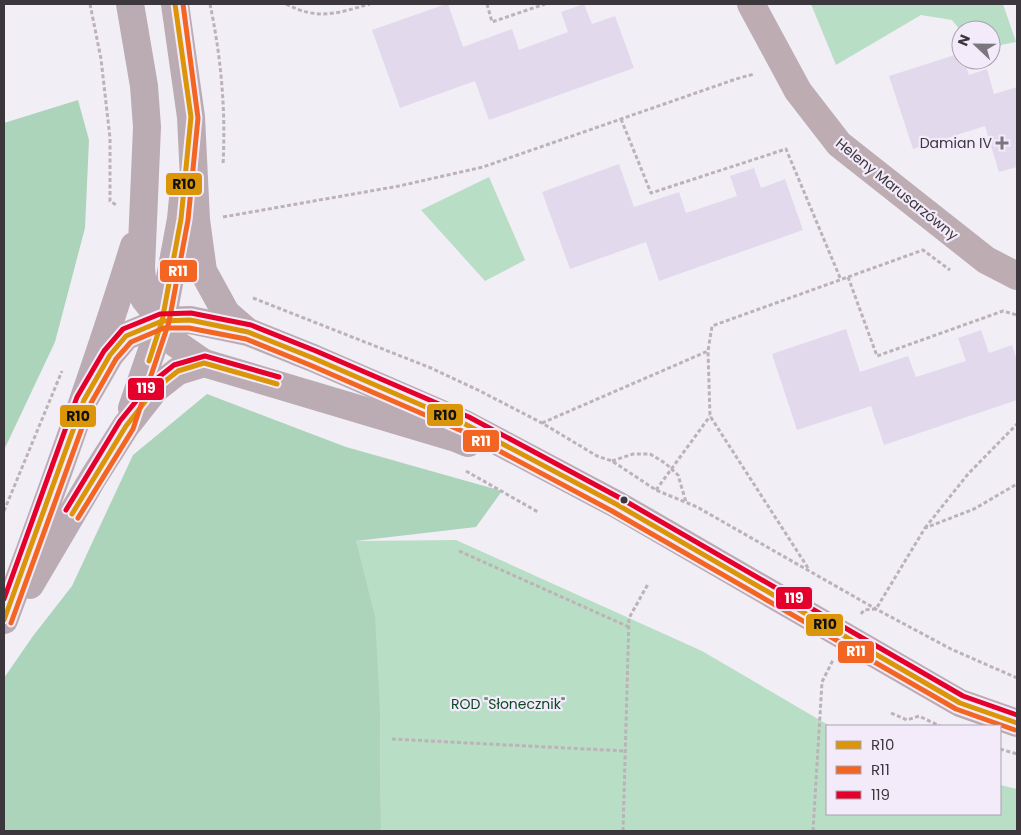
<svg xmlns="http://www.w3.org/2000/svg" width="1021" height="835" font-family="Poppins,sans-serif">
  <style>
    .green { fill: #b9dec6 }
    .forest { fill: #acd4ba }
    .building { fill: #e2daec }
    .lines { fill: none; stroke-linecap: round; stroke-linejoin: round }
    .path { stroke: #bcb2b7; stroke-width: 3; stroke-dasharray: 4 2.5; stroke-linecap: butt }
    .street { stroke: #bdadb3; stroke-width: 28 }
    .secondary { stroke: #bbabb2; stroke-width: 28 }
    .bus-1-casing { stroke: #f3eafa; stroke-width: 9 }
    .bus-2-casing { stroke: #f3eafa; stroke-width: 9 }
    .bus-3-casing { stroke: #f3eafa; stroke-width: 9 }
    .bus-1 { stroke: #db9509; stroke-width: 5 }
    .bus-2 { stroke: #f26522; stroke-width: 5 }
    .bus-3 { stroke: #e4002b; stroke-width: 5 }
    .poi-dot { fill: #7b777e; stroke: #f3eafa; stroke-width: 2 }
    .bus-dot { fill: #3b373d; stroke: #f3eafa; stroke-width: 2 }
    .labels { text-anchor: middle; stroke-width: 4.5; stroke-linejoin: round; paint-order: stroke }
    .poi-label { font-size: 14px; fill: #3b373d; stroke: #f3eafa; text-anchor: end }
    .street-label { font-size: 14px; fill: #3b373d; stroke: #f3eafa }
    .park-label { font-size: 14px; fill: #0e4926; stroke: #f3eafa }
    .line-badge { stroke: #f3eafa; stroke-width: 2 }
    .badge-label { font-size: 14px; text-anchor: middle; font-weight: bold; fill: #fff }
    .pale-badge-label { font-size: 14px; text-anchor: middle; font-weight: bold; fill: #111 }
  </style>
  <rect width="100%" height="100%" fill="#f2eef6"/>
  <g class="green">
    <path d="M 811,4 L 1003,4 L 1016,42 L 991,47 L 991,30 L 961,30 L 961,31 L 952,20 L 921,15 L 836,65 Z"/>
    <path d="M 489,177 L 525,260 L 485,281 L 421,210 Z"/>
    <path d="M 456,540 L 702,651 L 830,726 L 827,726 L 827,814 L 1000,814 L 1000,785 L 1017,789 L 1017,831 L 381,831 L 380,710 L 356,541 Z"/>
  </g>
  <g class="forest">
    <path d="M 78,100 L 89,140 L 85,228 L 55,342 L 4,450 L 4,123 Z"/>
    <path d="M 207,394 L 346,447 L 502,491 L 476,527 L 356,541 L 375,617 L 380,710 L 381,831 L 4,831 L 4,678 L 33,636 L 72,586 L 133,455 Z"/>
  </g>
  <g class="building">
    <path d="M 446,4 L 448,4 L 463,47 L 512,29 L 519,50 L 568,32 L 561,12 L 584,4 L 592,24 L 615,16 L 634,68 L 489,120 L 475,81 L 400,108 L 372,30 Z"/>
    <path d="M 961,53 L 961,60 L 964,60 L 969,75 L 987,69 L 994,94 L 1017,87 L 1017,167 L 999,172 L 985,126 L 913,149 L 889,76 Z"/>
    <path d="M 619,164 L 634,207 L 679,192 L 686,213 L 737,196 L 730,176 L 754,168 L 761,188 L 785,179 L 803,230 L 659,281 L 646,242 L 570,269 L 542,192 Z"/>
    <path d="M 846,329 L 860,372 L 908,356 L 916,377 L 966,361 L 958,338 L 981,330 L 989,353 L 1012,345 L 1017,360 L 1017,400 L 884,445 L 871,406 L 797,430 L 772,354 Z"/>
  </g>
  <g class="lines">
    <g class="path">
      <path d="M 90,4 L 101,59 L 110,138 L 110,201 L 116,205"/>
      <path d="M 210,4 C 221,57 226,110 223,165"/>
      <path d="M 286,4 C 319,21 337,13 370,4"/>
      <path d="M 487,4 L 492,22 L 545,4"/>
      <path d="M 621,119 L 651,193 L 786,149 L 841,280"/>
      <path d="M 223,217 L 399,186 L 483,167 L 736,79 L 754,74"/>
      <path d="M 848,277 L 877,356 L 1003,311 L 1017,315"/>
      <path d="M 253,298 L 431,368 L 478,390 L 542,423 L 597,456 L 612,461 L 656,490 L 697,507 L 876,609 L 951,649 L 1017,678"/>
      <path d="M 542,423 L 708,351"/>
      <path d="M 612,461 L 633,454 L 650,454 L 665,463 L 678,475 L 686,502"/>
      <path d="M 466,471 L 538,512"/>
      <path d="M 656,490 L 710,416"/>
      <path d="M 4,511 L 62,371"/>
      <path d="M 925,528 L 968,474 L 1017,424"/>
      <path d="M 459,551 L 629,627"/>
      <path d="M 808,568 L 710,416 L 708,351 L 712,326 L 923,250 L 950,270"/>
      <path d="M 861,614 L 864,610 L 876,609 L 925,528 L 974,509 L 1017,484"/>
      <path d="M 891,713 L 907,720 L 919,716 L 940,726"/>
      <path d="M 392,739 L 625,751"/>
      <path d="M 1000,749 L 1017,754"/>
      <path d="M 623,831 L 629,618 L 648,584"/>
      <path d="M 813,831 L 822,682 L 833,660"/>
    </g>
    <path class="street" d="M 751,4 L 798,91 L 839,144 L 986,260 L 1017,276"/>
    <g class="secondary">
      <path d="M 130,4 L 144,86 L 147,127 L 141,268 L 144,298 L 162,321 L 175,343 L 204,363 L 456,438 L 468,443"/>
      <path d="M 175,4 L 191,117 L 196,220 L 203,271 L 226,313 L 248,332"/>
      <path d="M 84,400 L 110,355 L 126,336 L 162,321 L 190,320 L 248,332 L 313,358 L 465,424 L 616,504 L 960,703 L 1017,723"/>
      <path d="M 132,408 L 162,321 L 181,219 L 183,198"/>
      <path d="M 30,585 L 93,478 L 126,426 L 155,389 L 178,371 L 204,363"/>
      <path d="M 4,620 C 50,497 95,372 134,246"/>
    </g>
    <g class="bus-1-casing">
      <g id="bus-1">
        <path d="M 149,361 L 162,321 L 181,219 L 191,117 L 175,4"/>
        <path d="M 72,514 L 126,426 L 155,389 L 178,371 L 204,363 L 277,384"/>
        <path d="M 4,620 L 84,400 L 110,355 L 126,336 L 162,321 L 190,320 L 248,332 L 313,358 L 465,424 L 616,504 L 960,703 L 1017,723"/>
      </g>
    </g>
    <g class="bus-2-casing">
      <g id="bus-2">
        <path d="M 78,518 L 133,429 L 169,322 L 188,220 L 198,118 L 183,4"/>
        <path d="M 11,623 L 91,403 L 116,359 L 131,342 L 164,328 L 189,328 L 246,339 L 310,365 L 462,431 L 612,511 L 956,709 L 1015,730"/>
      </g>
    </g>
    <g class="bus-3-casing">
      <g id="bus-3">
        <path d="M 66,510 L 120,421 L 150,384 L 174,365 L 205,356 L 279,377"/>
        <path d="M 4,599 L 77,397 L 104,351 L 123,329 L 160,314 L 191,313 L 251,325 L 316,351 L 469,417 L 620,498 L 963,696 L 1017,715"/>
      </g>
    </g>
    <use href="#bus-1" class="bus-1"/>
    <use href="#bus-2" class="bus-2"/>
    <use href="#bus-3" class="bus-3"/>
  </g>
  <path class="poi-dot" d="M999.5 135.5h5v5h5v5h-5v5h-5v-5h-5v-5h5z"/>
  <circle class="bus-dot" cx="624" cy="500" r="4.5"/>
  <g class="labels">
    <g class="poi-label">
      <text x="992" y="148">Damian IV</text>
    </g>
    <g class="street-label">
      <text transform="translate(897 189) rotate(39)" y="5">Heleny Marusarzówny</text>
    </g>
    <g class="park-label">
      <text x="508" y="709">ROD "Słonecznik"</text>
    </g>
  </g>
  <g class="line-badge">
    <rect x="165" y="172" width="38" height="24" rx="5" fill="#db9509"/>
    <rect x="159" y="259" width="39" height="24" rx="5" fill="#f26522"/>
    <rect x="127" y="377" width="38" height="24" rx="5" fill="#e4002b"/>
    <rect x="426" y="403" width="38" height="24" rx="5" fill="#db9509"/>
    <rect x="59" y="404" width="38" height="24" rx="5" fill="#db9509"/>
    <rect x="462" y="429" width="38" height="24" rx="5" fill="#f26522"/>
    <rect x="775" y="586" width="38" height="24" rx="5" fill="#e4002b"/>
    <rect x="805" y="613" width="39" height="24" rx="5" fill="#db9509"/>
    <rect x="837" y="640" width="38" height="24" rx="5" fill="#f26522"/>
  </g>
  <g class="badge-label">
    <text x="178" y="276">R11</text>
    <text x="146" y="393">119</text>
    <text x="481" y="446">R11</text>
    <text x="794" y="603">119</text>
    <text x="856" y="656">R11</text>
  </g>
  <g class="pale-badge-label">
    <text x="184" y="189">R10</text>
    <text x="445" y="420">R10</text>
    <text x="78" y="421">R10</text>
    <text x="825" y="629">R10</text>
  </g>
  <rect width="1021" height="835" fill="none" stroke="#3b373d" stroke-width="10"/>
  <rect x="826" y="725" width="175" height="90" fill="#f3eafa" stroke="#a9a2ae"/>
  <rect x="836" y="741" width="25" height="8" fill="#db9509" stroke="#a9a2ae"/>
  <text x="871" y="750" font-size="15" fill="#3b373d">R10</text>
  <rect x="836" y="766" width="25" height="8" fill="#f26522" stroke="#a9a2ae"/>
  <text x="871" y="775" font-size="15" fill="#3b373d">R11</text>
  <rect x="836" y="791" width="25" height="8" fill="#e4002b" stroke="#a9a2ae"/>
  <text x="871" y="800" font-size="15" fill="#3b373d">119</text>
  <g transform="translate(976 45) rotate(292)"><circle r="24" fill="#f3eafa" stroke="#a9a2ae"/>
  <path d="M0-4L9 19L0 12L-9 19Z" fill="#7b777e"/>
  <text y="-8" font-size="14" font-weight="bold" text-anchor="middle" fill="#3b373d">N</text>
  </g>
</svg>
